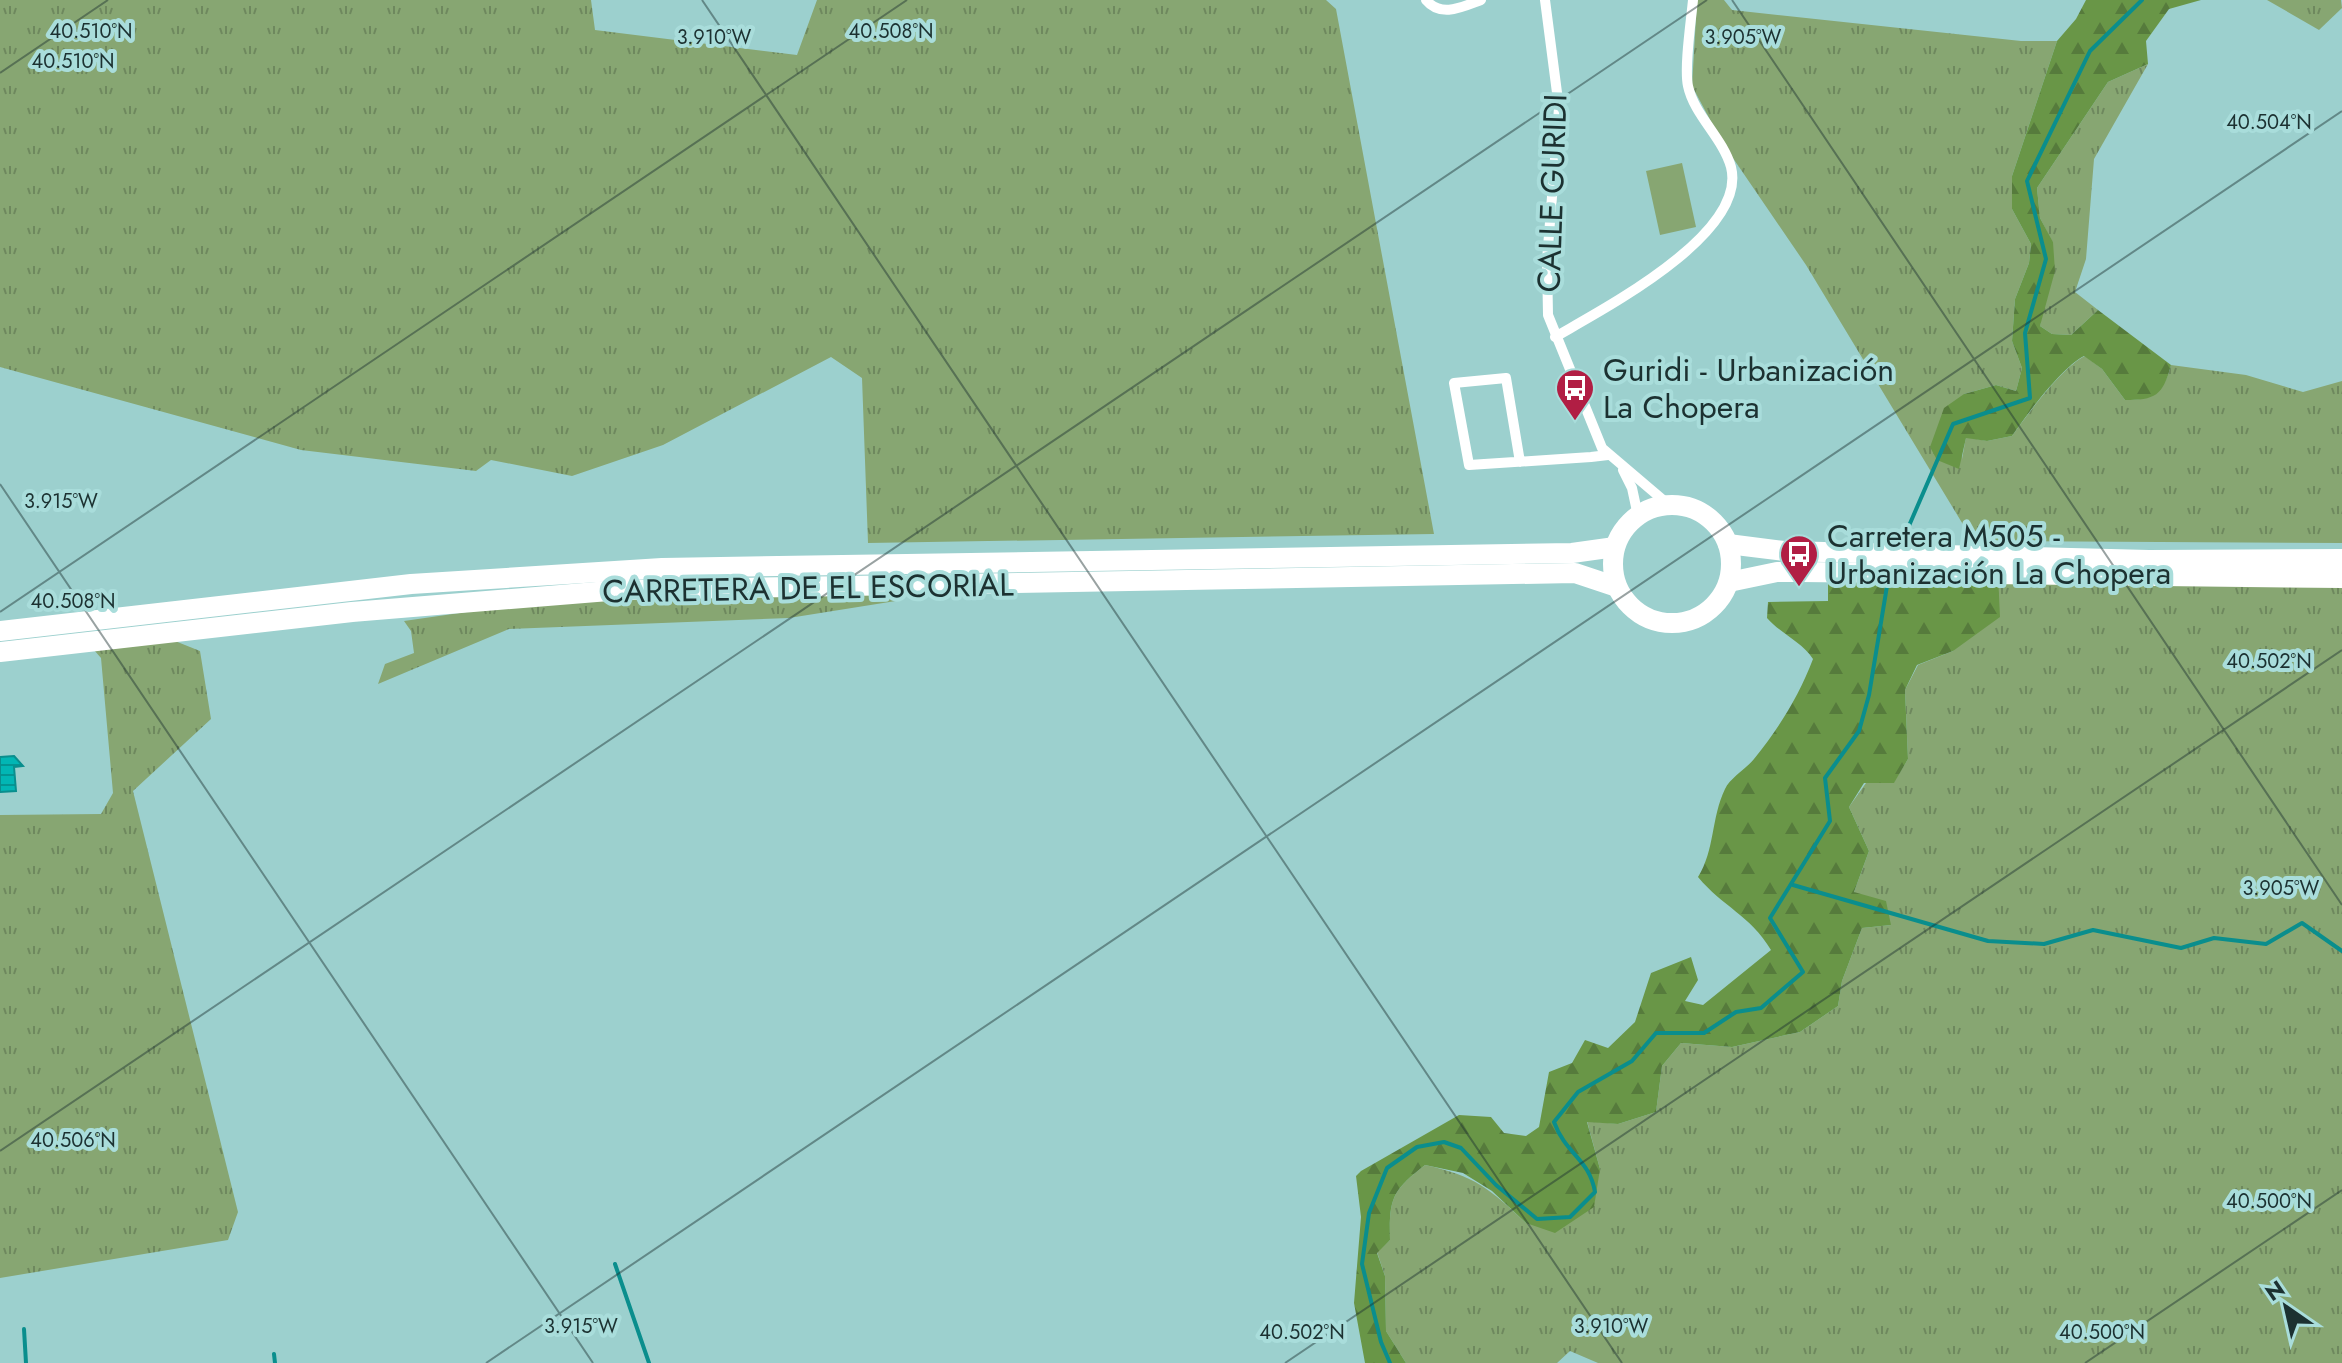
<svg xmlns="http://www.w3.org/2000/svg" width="2342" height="1363" font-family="Jost,sans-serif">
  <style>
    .grass { fill: url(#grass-tufts) }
    .forest { fill: url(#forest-firs) }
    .park { fill: #87a672 }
    .water { fill: url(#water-rules); stroke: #0a8e8d; stroke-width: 2 }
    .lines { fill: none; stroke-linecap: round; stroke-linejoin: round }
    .stream { stroke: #0a8e8d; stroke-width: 4 }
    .street { stroke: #fff; stroke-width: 10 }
    .highway { stroke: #fff; stroke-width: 20 }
    .ticks { fill: none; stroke: #1c3131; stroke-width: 2; stroke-opacity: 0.45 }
    .labels { text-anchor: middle; stroke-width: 8; stroke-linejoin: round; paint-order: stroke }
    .street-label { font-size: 32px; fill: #1c3131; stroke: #a9dddb }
    .poi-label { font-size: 32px; fill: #1c3131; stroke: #a9dddb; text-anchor: start }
    .ticks-label { font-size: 20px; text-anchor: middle; fill: #1c3131; stroke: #a9dddb; stroke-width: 8; stroke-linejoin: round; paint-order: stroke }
  </style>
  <defs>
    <pattern id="grass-tufts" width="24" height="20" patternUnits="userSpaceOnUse" patternTransform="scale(2)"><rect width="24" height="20" fill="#87a672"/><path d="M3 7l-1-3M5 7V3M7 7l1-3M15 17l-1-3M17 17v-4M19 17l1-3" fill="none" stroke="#6e885e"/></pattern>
    <pattern id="forest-firs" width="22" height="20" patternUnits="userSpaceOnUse" patternTransform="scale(2)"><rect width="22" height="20" fill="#699647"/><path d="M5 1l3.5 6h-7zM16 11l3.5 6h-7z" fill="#567b3c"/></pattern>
    <pattern id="water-rules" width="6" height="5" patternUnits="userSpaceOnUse" patternTransform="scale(2)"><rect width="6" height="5" fill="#02b6b4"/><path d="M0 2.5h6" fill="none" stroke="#039593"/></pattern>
  </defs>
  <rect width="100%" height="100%" fill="#9cd0ce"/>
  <g class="grass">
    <path d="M 0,0 L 591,0 L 595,30 L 797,55 L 817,0 L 1326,0 L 1336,9 L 1434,534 L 868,543 L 862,378 L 831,357 L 663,445 L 572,476 L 491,460 L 476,471 L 301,450 L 0,367 Z"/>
    <path d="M 1697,0 L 1724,0 L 1732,10 L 2021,41 L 2057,41 L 2012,176 L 2012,209 L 2031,244 L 2029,263 L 2015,299 L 2012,341 L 2022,368 L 2016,391 L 1996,385 L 1964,394 L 1962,459 L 1966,437 L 1987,441 L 2012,436 C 2028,414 2062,367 2085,356 L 2102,369 L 2125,400 C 2153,400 2164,393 2171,365 L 2246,375 L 2303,392 L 2342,381 L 2342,543 L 1973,541 L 1806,265 L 1722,142 L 1692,86 Z"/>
    <path d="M 2267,0 L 2341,0 L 2342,8 L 2319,30 Z"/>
    <path d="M 2148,64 L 2094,159 L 2086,259 L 2075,292 L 2098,310 L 2071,335 L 2052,334 L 2040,326 L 2053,243 L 2040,218 L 2037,188 L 2108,82 Z"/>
    <path d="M 1998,574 L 2342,578 L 2342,1363 L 1598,1363 L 1570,1351 L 1557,1363 L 1406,1363 L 1386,1331 L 1385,1276 L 1377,1252 L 1390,1240 C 1389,1198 1392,1191 1425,1165 C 1475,1176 1489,1188 1526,1223 L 1600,1169 L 1587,1121 L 1618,1124 L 1656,1112 L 1662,1066 L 1681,1043 L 1732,1047 L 1800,1032 L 1838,1006 L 1842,981 L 1862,928 L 1891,925 L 1854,892 L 1869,851 L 1849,807 L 1866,783 L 1894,782 L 1908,759 L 1905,690 L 1918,665 L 1953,651 Z"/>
    <path d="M 900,585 L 902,600 L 789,618 L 509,629 L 378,684 L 385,664 L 414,653 L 411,631 L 404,621 L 621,590 Z"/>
    <path d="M 175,641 L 200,651 L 211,719 L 133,791 L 238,1212 L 228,1240 L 0,1278 L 0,815 L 101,814 L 113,793 L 101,658 L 87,642 Z"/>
  </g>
  <g class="forest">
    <path d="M 2086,0 L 2201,0 L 2169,9 L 2146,41 L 2148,64 L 2108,82 L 2037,188 L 2040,218 L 2053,242 L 2055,271 L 2040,326 L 2052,334 L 2071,335 L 2098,310 L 2171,365 C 2163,396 2155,400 2125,400 L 2102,369 L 2084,356 C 2062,367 2027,414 2012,436 L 1987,441 L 1966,438 L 1959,469 L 1937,460 L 1930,447 L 1944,408 L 1964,394 L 1996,385 L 2016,391 L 2022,368 L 2012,341 L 2015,299 L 2029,263 L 2031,244 L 2012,209 L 2012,176 L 2057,41 L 2076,19 Z"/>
    <path d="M 1828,572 L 1998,574 L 2000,617 L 1953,651 L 1917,665 L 1905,690 L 1908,759 L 1894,783 L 1864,783 L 1849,807 L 1869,851 L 1854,892 L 1886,901 L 1891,925 L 1862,928 L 1842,981 L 1838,1006 L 1800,1032 L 1732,1047 L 1681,1043 L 1662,1066 L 1656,1112 L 1618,1124 L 1587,1122 L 1600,1169 L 1594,1207 L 1555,1233 L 1526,1223 L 1492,1191 L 1463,1173 L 1425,1165 C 1392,1191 1389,1198 1390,1240 L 1377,1253 L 1385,1276 L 1386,1331 L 1406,1363 L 1365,1363 L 1354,1303 L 1361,1217 L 1356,1176 L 1361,1171 L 1459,1115 L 1491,1117 L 1504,1133 L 1526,1136 L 1539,1127 L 1549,1072 L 1572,1063 L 1585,1040 L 1608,1048 L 1635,1022 L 1651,973 L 1691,957 L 1698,980 L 1685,1001 L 1703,1005 L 1771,950 C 1750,915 1723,907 1698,877 C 1715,850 1711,818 1725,789 C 1730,778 1746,769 1754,759 C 1779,728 1799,696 1813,659 C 1801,641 1781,634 1767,618 L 1768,602 L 1828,601 Z"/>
  </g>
  <path class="park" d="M 1682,163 L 1696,227 L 1660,235 L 1646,171 Z"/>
  <path class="water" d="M 14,756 L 23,766 L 14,767 L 16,791 L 0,792 L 0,757 Z"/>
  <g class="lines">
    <g class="stream">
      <path d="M 1905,535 L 1953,424 L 2030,398 L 2025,333 L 2046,259 L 2027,181 L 2090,51 L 2142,0"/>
      <path d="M 1793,885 L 1988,941 L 2044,944 L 2093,930 L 2181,948 L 2214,938 L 2266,944 L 2302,923 L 2342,951"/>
      <path d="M 615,1264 L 649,1363"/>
      <path d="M 24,1329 L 26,1363"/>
      <path d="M 274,1354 L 275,1363"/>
      <path d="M 1390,1363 L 1381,1342 L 1362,1264 L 1369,1213 L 1387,1168 L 1417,1147 L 1444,1142 L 1461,1148 L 1496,1185 L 1537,1219 L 1570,1217 L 1595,1192 C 1589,1158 1566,1155 1554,1122 L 1578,1092 L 1632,1061 L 1656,1033 L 1704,1033 L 1736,1012 L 1761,1008 L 1803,972 L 1770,918 L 1830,821 L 1825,778 L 1859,731 L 1869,695 L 1887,586"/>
    </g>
    <g class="street">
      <path d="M 1426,0 C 1441,18 1462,7 1481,0"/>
      <path d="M 1545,0 L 1559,108 L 1547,260 L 1548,315 L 1602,448 L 1669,505"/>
      <path d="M 1555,337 C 1603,309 1748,234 1731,167 C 1723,138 1694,115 1688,86 C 1684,68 1691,21 1693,0"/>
      <path d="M 1520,462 L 1506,378 L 1454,383 L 1469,465 L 1591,457 L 1608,455"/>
      <path d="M 1623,470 L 1632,488 L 1638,516"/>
    </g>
    <g class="highway">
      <circle cx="1672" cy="564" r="59"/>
      <path d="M 1728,544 L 1784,551 L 2149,560 L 2342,559"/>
      <path d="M 1729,582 L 1777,572 L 1800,572 L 2342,578"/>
      <path d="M 0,631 L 411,584 L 662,568 L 1572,553 L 1615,547"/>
      <path d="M 0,652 L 352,612 L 621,590 L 1575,573 L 1617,587"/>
    </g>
  </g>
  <path class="ticks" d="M 702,0 L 1622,1363M 1732,0 L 2342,905M 0,73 L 108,0M 0,484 L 593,1363M 0,612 L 907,0M 0,1151 L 1707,0M 486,1363 L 2342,111M 1285,1363 L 2342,650M 2085,1363 L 2342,1190"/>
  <defs>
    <g id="bus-pin" transform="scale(2)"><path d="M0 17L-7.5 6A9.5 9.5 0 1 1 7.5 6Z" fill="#b11e44" stroke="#a9dddb"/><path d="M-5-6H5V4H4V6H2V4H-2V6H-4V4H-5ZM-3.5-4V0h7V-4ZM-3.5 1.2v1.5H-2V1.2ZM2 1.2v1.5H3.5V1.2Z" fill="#fff"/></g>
  </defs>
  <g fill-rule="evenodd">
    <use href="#bus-pin" x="1575" y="388"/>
    <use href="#bus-pin" x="1799" y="554"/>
  </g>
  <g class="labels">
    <g class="street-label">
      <text transform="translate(1552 193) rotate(-88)" y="11">CALLE GURIDI</text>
      <text transform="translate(808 588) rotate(-1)" y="11">CARRETERA DE EL ESCORIAL</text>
    </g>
    <g class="poi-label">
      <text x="1603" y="381">Guridi - Urbanización<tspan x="1603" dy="37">La Chopera</tspan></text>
      <text x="1827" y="547">Carretera M505 -<tspan x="1827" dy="37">Urbanización La Chopera</tspan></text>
    </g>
  </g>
  <g class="ticks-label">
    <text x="91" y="38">40.510°N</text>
    <text x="891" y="38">40.508°N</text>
    <text x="714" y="44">3.910°W</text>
    <text x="1743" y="44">3.905°W</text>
    <text x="73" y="68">40.510°N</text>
    <text x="2269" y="129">40.504°N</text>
    <text x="61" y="508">3.915°W</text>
    <text x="73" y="608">40.508°N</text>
    <text x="2269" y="668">40.502°N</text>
    <text x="2281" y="895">3.905°W</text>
    <text x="73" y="1147">40.506°N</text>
    <text x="2269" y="1208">40.500°N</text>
    <text x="581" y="1333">3.915°W</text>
    <text x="1611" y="1333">3.910°W</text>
    <text x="1302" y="1339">40.502°N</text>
    <text x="2102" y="1339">40.500°N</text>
  </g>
  <g transform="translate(2286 1307) rotate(326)" stroke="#a9dddb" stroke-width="6" paint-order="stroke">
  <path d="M0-6L14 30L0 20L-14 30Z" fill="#1c3131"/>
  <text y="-12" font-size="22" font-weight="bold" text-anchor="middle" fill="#1c3131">N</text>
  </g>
</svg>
